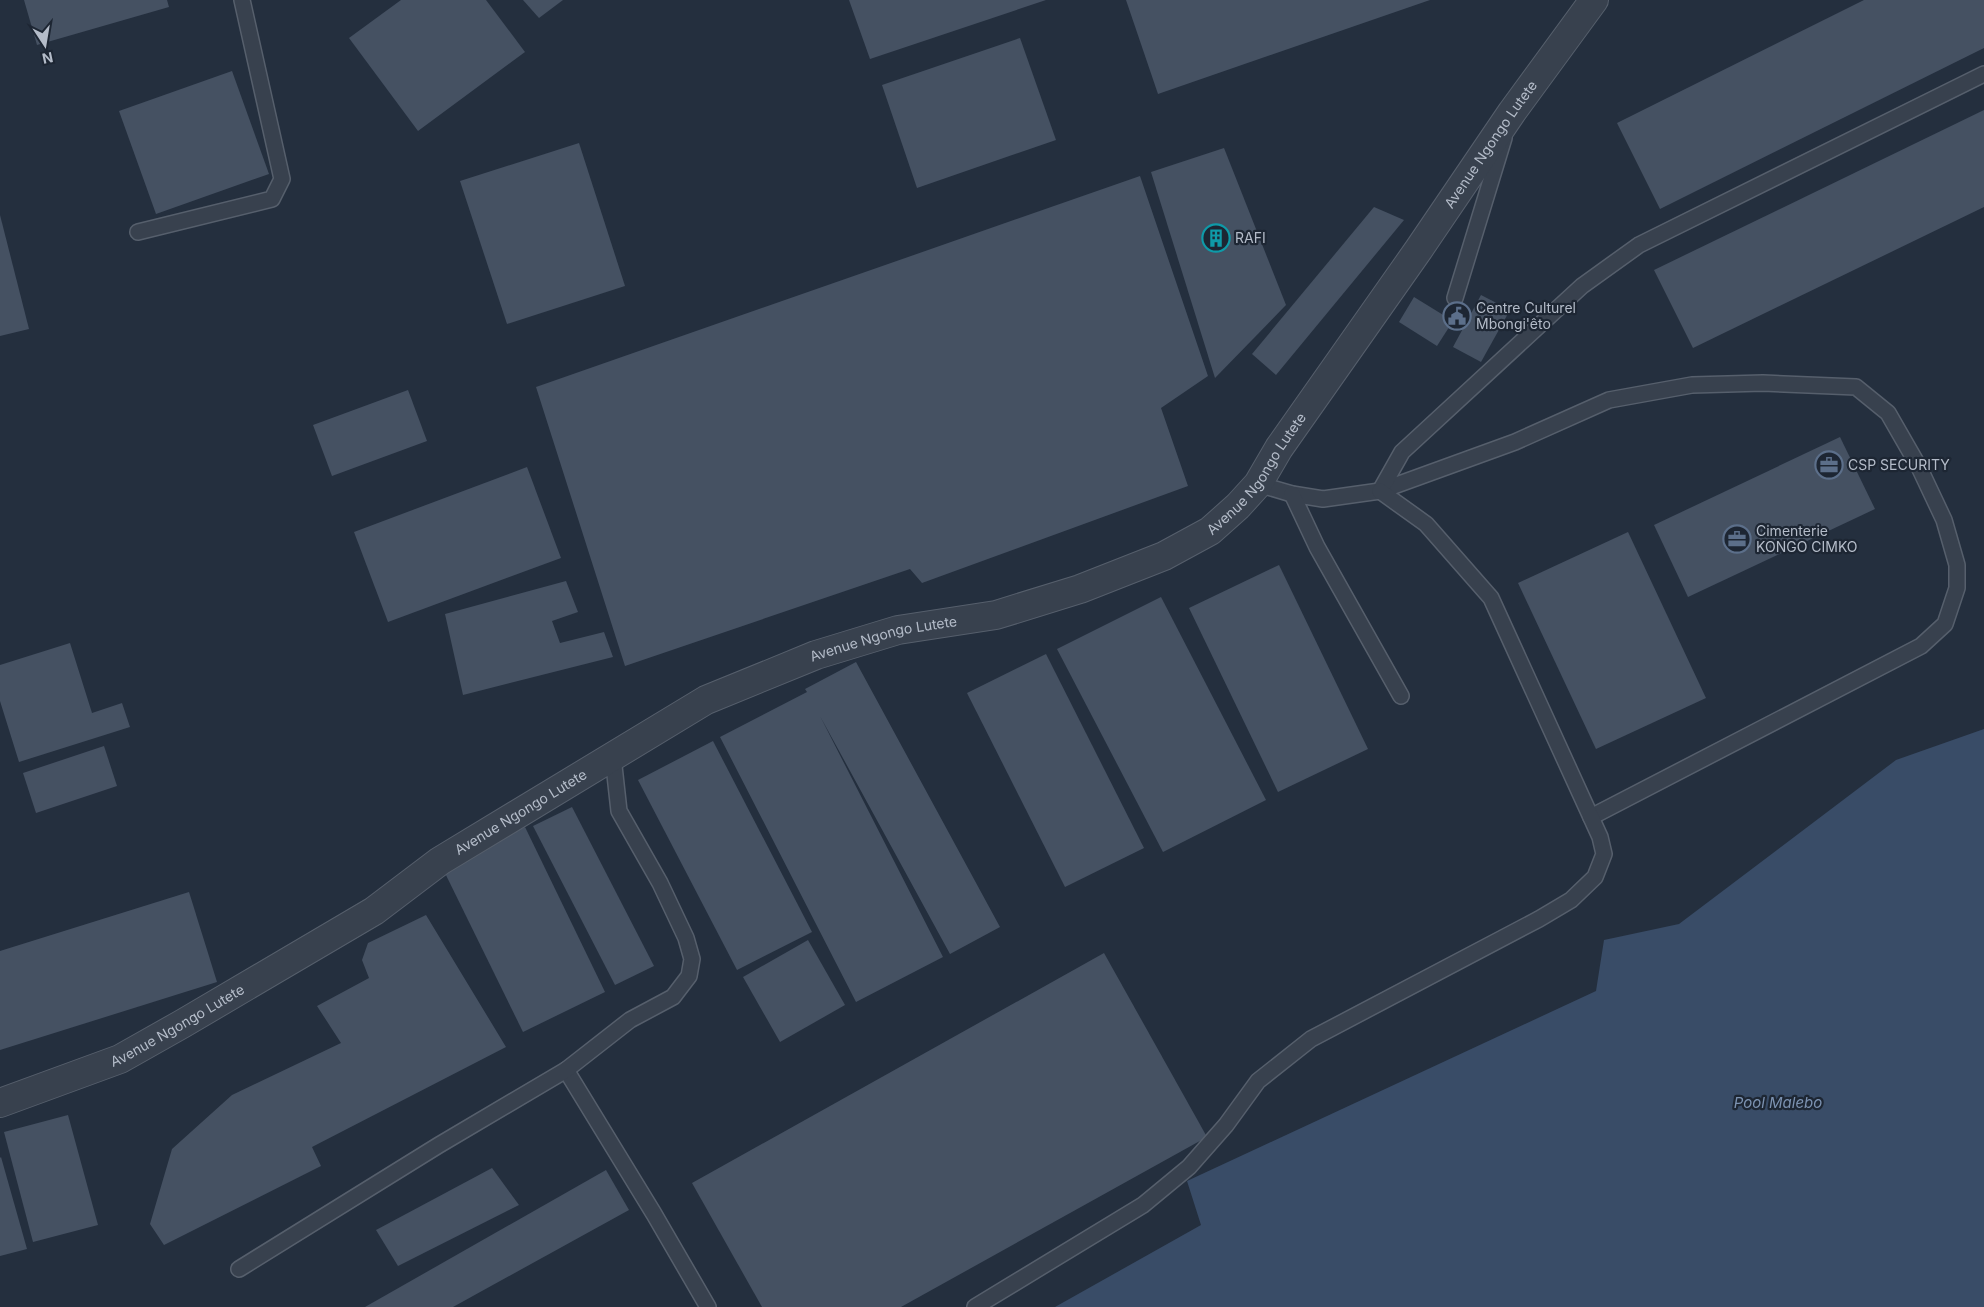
<svg xmlns="http://www.w3.org/2000/svg" width="1984" height="1307" font-family="Inter,sans-serif">
  <style>
    .water { fill: #394c67 }
    .building { fill: #455162 }
    .lines { fill: none; stroke-linecap: round; stroke-linejoin: round }
    .service-casing { stroke: #565f6c; stroke-width: 18 }
    .minor-casing { stroke: #565f6c; stroke-width: 30 }
    .service { stroke: #38414e; stroke-width: 15 }
    .minor { stroke: #38414e; stroke-width: 28 }
    .labels { text-anchor: middle; stroke-width: 4.5; stroke-linejoin: round; paint-order: stroke }
    .street-label { font-size: 14px; fill: #b4bcc9; stroke: #1d2633 }
    .poi-label { font-size: 14px; fill: #b4bcc9; stroke: #1d2633; text-anchor: start }
    .water-label { font-size: 15px; font-style: italic; fill: #7c92b1; stroke: #1d2633 }
  </style>
  <rect width="100%" height="100%" fill="#242f3e"/>
  <path class="water" d="M 1984,729 L 1984,1307 L 1055,1307 L 1201,1225 L 1187,1181 L 1596,991 L 1604,940 L 1679,924 L 1896,760 Z"/>
  <g class="building">
    <path d="M 24,0 L 167,0 L 169,7 L 37,45 Z"/>
    <path d="M 401,0 L 486,0 L 525,52 L 418,131 L 349,38 Z"/>
    <path d="M 523,0 L 563,0 L 539,18 Z"/>
    <path d="M 849,0 L 1046,0 L 870,59 Z"/>
    <path d="M 1126,0 L 1430,0 L 1158,94 Z"/>
    <path d="M 1864,0 L 1984,0 L 1984,48 L 1660,209 L 1617,123 Z"/>
    <path d="M 1020,38 L 1056,140 L 917,188 L 882,85 Z"/>
    <path d="M 232,71 L 269,174 L 156,214 L 119,111 Z"/>
    <path d="M 1984,110 L 1984,207 L 1693,348 L 1654,270 Z"/>
    <path d="M 579,143 L 625,286 L 507,324 L 460,181 Z"/>
    <path d="M 1224,148 L 1286,305 L 1215,378 L 1151,172 Z"/>
    <path d="M 1140,176 L 1208,376 L 1161,408 L 1188,486 L 922,583 L 910,569 L 625,666 L 536,387 Z"/>
    <path d="M 1374,207 L 1404,220 L 1276,375 L 1252,354 Z"/>
    <path d="M 0,215 L 29,329 L 0,336 Z"/>
    <path d="M 1481,295 L 1510,310 L 1481,362 L 1453,347 Z"/>
    <path d="M 1414,297 L 1453,321 L 1437,346 L 1399,322 Z"/>
    <path d="M 408,390 L 427,441 L 332,476 L 313,425 Z"/>
    <path d="M 1840,437 L 1875,509 L 1688,597 L 1654,525 Z"/>
    <path d="M 527,467 L 561,558 L 388,622 L 354,532 Z"/>
    <path d="M 1628,532 L 1706,698 L 1596,749 L 1518,583 Z"/>
    <path d="M 1279,565 L 1368,749 L 1278,792 L 1189,608 Z"/>
    <path d="M 566,581 L 578,612 L 552,621 L 560,643 L 604,632 L 613,657 L 463,695 L 445,614 Z"/>
    <path d="M 1161,597 L 1266,800 L 1163,852 L 1057,649 Z"/>
    <path d="M 70,643 L 92,713 L 122,703 L 130,727 L 19,762 L 0,701 L 0,665 Z"/>
    <path d="M 1046,654 L 1144,848 L 1065,887 L 967,693 Z"/>
    <path d="M 856,662 L 1000,927 L 950,954 L 820,716 L 943,957 L 856,1002 L 720,737 L 807,692 L 805,689 Z"/>
    <path d="M 713,741 L 812,932 L 737,970 L 638,780 Z"/>
    <path d="M 104,746 L 117,786 L 36,813 L 23,773 Z"/>
    <path d="M 572,807 L 654,966 L 615,985 L 533,826 Z"/>
    <path d="M 525,827 L 605,992 L 523,1032 L 442,867 Z"/>
    <path d="M 189,892 L 217,982 L 0,1050 L 0,951 Z"/>
    <path d="M 426,915 L 506,1047 L 312,1147 L 321,1166 L 164,1245 L 150,1224 L 172,1149 L 232,1095 L 341,1043 L 317,1006 L 369,978 L 362,960 L 368,943 Z"/>
    <path d="M 808,940 L 845,1005 L 780,1042 L 743,977 Z"/>
    <path d="M 1104,953 L 1207,1137 L 901,1307 L 762,1307 L 692,1183 Z"/>
    <path d="M 68,1115 L 98,1225 L 33,1242 L 4,1132 Z"/>
    <path d="M 1,1157 L 27,1249 L 0,1256 L 0,1158 Z"/>
    <path d="M 492,1168 L 519,1205 L 398,1266 L 376,1230 Z"/>
    <path d="M 606,1170 L 629,1210 L 453,1307 L 365,1307 Z"/>
  </g>
  <g class="lines">
    <g class="service-casing">
      <g id="service">
        <path d="M 138,232 L 272,199 L 282,179 L 242,0"/>
        <path d="M 1455,298 L 1504,138"/>
        <path d="M 1258,484 L 1292,494 L 1323,499 L 1380,491 L 1515,442 L 1609,400 L 1692,385 L 1763,383 L 1856,387 L 1888,413 L 1919,467 L 1944,520 L 1957,565 L 1957,588 L 1945,624 L 1921,646 L 1591,817"/>
        <path d="M 1380,491 L 1402,452 L 1582,286 L 1639,245 L 1984,74"/>
        <path d="M 1292,494 L 1317,547 L 1401,696"/>
        <path d="M 566,1070 L 654,1214 L 708,1307"/>
        <path d="M 239,1269 L 439,1145 L 566,1070 L 630,1020 L 673,997 L 689,976 L 692,959 L 686,938 L 660,883 L 619,811 L 613,757"/>
        <path d="M 975,1307 L 1143,1205 L 1189,1167 L 1226,1125 L 1258,1081 L 1311,1039 L 1539,919 L 1571,900 L 1595,877 L 1604,854 L 1600,837 L 1491,598 L 1426,524 L 1380,491"/>
      </g>
    </g>
    <g class="minor-casing">
      <g id="minor">
        <path id="s1" d="M 0,1103 L 120,1059 L 182,1024 L 374,911 L 440,861 L 706,700 L 816,655 L 898,630 L 996,615 L 1080,589 L 1164,556 L 1210,531 L 1238,506 L 1258,484 L 1279,448 L 1419,249 L 1512,112 L 1594,0"/>
      </g>
    </g>
    <use href="#service" class="service"/>
    <use href="#minor" class="minor"/>
  </g>
  <defs>
    <g id="building-ring" transform="scale(1.4375)"><circle r="9.5" fill="#1d2633" stroke="#0f9aa8" stroke-width="1.5"/><path d="M-4-6H4V6H1V3H-1V6H-4ZM-2.5-4.3h1.7v1.8h-1.7ZM.8-4.3h1.7v1.8H.8ZM-2.5-1h1.7V.8h-1.7ZM.8-1h1.7V.8H.8Z" fill="#0f9aa8"/></g>
    <g id="civic-ring" transform="scale(1.4375)"><circle r="9.5" fill="#1d2633" stroke="#5c6f8a" stroke-width="1.5"/><path d="M-.6-6.5H3V-4.5H.6V-3L4-1V1h2V6H-6V1h2V-1L-.6-3ZM-1.2 2.5V6h2.4V2.5Z" fill="#5c6f8a"/></g>
    <g id="office-ring" transform="scale(1.4375)"><circle r="9.5" fill="#1d2633" stroke="#5c6f8a" stroke-width="1.5"/><path d="M-6-3h4V-5.5h4V-3h4V5H-6ZM-1-4.5V-3h2v-1.5ZM-6 0V1H6V0Z" fill="#5c6f8a"/></g>
  </defs>
  <g fill-rule="evenodd">
    <use href="#building-ring" x="1216" y="238"/>
    <use href="#civic-ring" x="1457" y="316"/>
    <use href="#office-ring" x="1829" y="465"/>
    <use href="#office-ring" x="1737" y="539"/>
  </g>
  <g class="labels">
    <g class="street-label">
      <text dy="5" stroke="none"><textPath href="#s1" startOffset="1829">Avenue Ngongo Lutete</textPath></text>
      <text dy="5" stroke="none"><textPath href="#s1" startOffset="1424">Avenue Ngongo Lutete</textPath></text>
      <text dy="5" stroke="none"><textPath href="#s1" startOffset="1004">Avenue Ngongo Lutete</textPath></text>
      <text dy="5" stroke="none"><textPath href="#s1" startOffset="599">Avenue Ngongo Lutete</textPath></text>
      <text dy="5" stroke="none"><textPath href="#s1" startOffset="194">Avenue Ngongo Lutete</textPath></text>
    </g>
    <g class="poi-label">
      <text x="1235" y="243">RAFI</text>
      <text x="1476" y="313">Centre Culturel<tspan x="1476" dy="16">Mbongi'êto</tspan></text>
      <text x="1848" y="470">CSP SECURITY</text>
      <text x="1756" y="536">Cimenterie<tspan x="1756" dy="16">KONGO CIMKO</tspan></text>
    </g>
    <g class="water-label">
      <text x="1778" y="1108">Pool Malebo</text>
    </g>
  </g>
  <g transform="translate(45 45) rotate(168)" stroke="#1d2633" stroke-width="4" paint-order="stroke">
  <path d="M0-4L9 19L0 12L-9 19Z" fill="#b4bcc9"/>
  <text y="-8" font-size="14" font-weight="bold" text-anchor="middle" fill="#b4bcc9">N</text>
  </g>
</svg>
